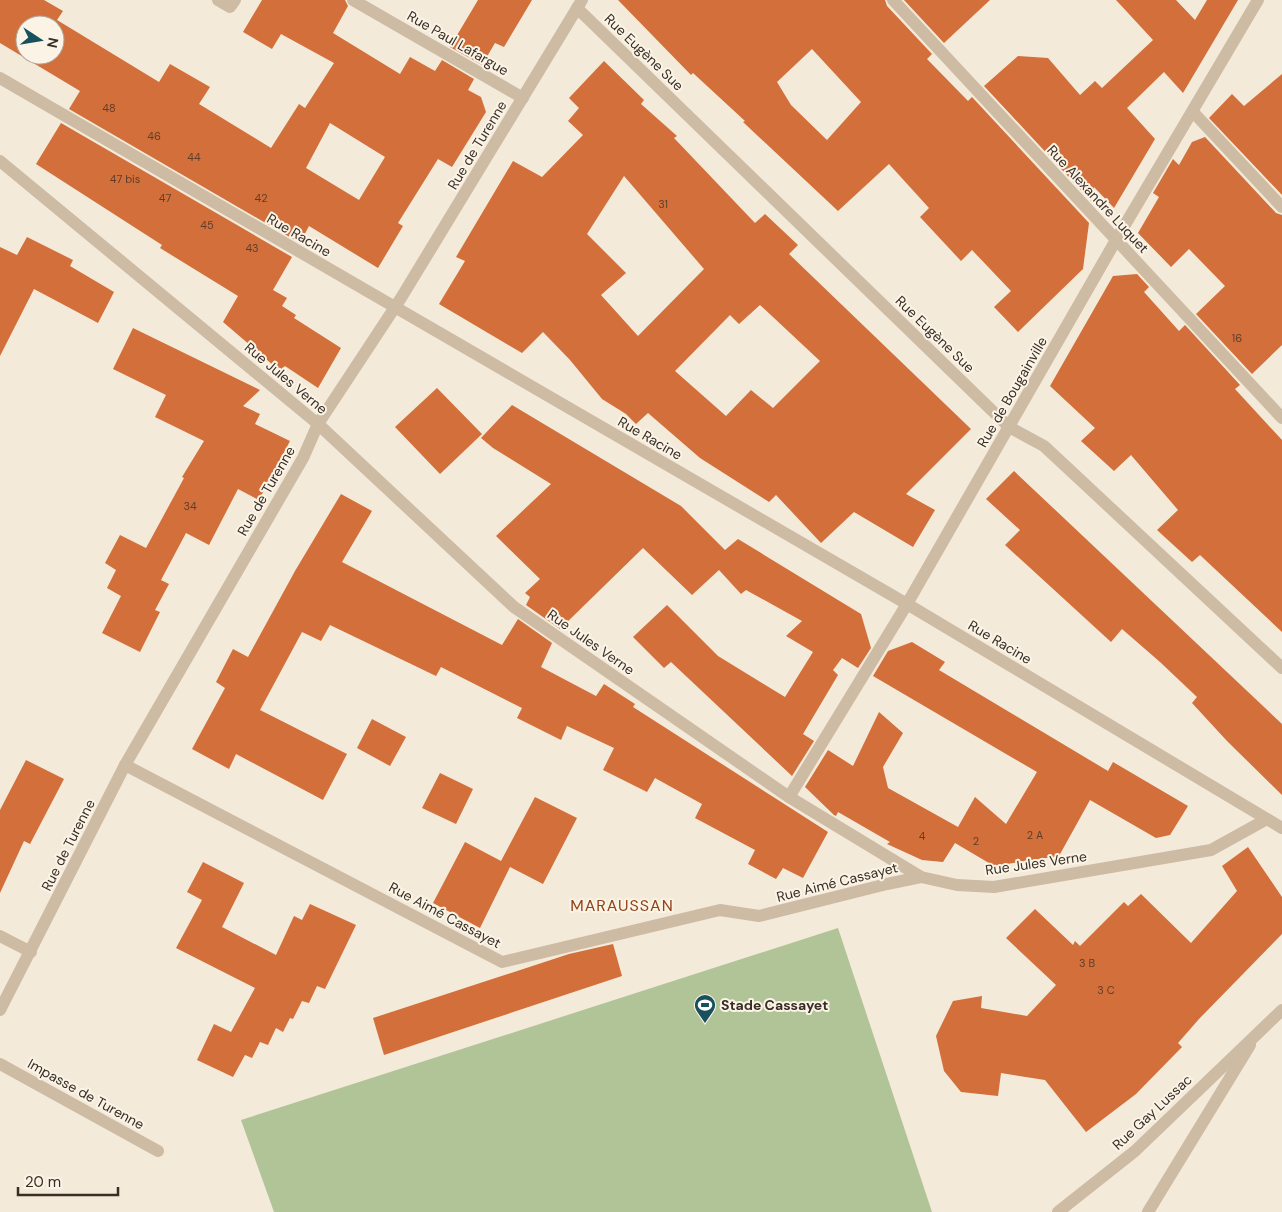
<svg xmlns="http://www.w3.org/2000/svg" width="1282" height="1212" font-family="'DM Sans',sans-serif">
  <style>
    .pitch { fill: #b0c498 }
    .building { fill: #d26f3a; fill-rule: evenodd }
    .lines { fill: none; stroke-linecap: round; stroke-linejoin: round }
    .minor { stroke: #cdbba4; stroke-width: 12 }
    .labels { text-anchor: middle; stroke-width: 4; stroke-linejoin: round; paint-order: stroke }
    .number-label { font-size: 11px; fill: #5e3e2b }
    .street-label { font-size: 14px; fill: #382e26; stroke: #fbf4e6 }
    .poi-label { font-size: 14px; font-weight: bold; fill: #382e26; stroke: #fbf4e6; text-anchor: start }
    .quarter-label { font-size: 16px; letter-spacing: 1px; fill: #8f4118; stroke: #fbf4e6 }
  </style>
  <rect width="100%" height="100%" fill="#f4ead9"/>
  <path class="pitch" d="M 838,928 L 932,1212 L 274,1212 L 241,1120 Z"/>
  <g class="building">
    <path d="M 0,0 L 44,0 L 63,11 L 57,20 L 159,82 L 170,64 L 210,87 L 199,104 L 271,148 L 299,104 L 305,108 L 334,63 L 281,34 L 272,49 L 243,32 L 262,0 L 345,0 L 348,6 L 333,33 L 400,74 L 410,57 L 435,71 L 442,60 L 474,79 L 468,90 L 481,97 L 486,112 L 452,167 L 438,159 L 398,223 L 403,226 L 378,268 L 309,226 L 300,243 L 69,109 L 80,91 L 0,43 ZM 25,25 L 55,25 L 55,55 L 25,55 ZM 330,123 L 385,157 L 359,200 L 306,168 Z"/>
    <path d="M 478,0 L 532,0 L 504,47 L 495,43 L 482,65 L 450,47 Z"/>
    <path d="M 618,0 L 885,0 L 887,6 L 932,54 L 927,59 L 968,101 L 972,97 L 1089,223 L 1083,269 L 1018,332 L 994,307 L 1011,291 L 972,250 L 961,261 L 920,217 L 929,208 L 889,164 L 838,211 L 743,122 L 745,121 L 693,73 L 691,75 ZM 812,49 L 861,102 L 827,140 L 791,105 L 777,82 Z"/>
    <path d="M 904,0 L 990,0 L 944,43 Z"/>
    <path d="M 1116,0 L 1176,0 L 1195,20 L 1207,0 L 1238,0 L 1183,93 L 1164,72 L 1127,108 L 1155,139 L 1114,208 L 1094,187 L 1092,202 L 984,86 L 1018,56 L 1048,58 L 1080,95 L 1095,81 L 1102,88 L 1153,40 Z"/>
    <path d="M 604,61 L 644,100 L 641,104 L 677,136 L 674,138 L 755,223 L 765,214 L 798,245 L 789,254 L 971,429 L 906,494 L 935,510 L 913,547 L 854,512 L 821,543 L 776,495 L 769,502 L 700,458 L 648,413 L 636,424 L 626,414 L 602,399 L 570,360 L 543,332 L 522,353 L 439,304 L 465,261 L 456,257 L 513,161 L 542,177 L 583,135 L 568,121 L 579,108 L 569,98 ZM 624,176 L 704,269 L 638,336 L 601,295 L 626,273 L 587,234 ZM 760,305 L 820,361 L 773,408 L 751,390 L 726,416 L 675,371 L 730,315 L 739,324 Z"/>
    <path d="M 1282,74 L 1282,195 L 1209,118 L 1232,94 L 1244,106 Z"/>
    <path d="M 61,123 L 292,257 L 273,290 L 287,298 L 282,306 L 296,315 L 294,318 L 341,348 L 318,388 L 285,366 L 280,371 L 223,322 L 238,296 L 160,248 L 162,245 L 36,164 Z"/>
    <path d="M 1205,137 L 1276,213 L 1282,215 L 1282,345 L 1252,374 L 1196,314 L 1225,286 L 1189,249 L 1171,267 L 1138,233 L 1159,197 L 1153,193 L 1173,159 L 1179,165 L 1192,142 Z"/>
    <path d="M 27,237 L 73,260 L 70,266 L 114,292 L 98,323 L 34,289 L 0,356 L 0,247 L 17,255 Z"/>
    <path d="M 1137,274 L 1149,287 L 1144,292 L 1179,331 L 1185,325 L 1240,385 L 1235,389 L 1282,440 L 1282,632 L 1200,555 L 1192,562 L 1157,530 L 1178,510 L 1131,455 L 1114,471 L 1081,441 L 1095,428 L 1050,386 L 1113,276 Z"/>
    <path d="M 133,328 L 260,390 L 243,406 L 260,414 L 255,424 L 290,441 L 259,500 L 238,489 L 209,545 L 186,533 L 161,580 L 169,584 L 155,610 L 160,612 L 140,652 L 102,633 L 121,596 L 107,588 L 116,570 L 105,563 L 120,535 L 146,548 L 184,478 L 182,477 L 204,441 L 155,417 L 166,395 L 113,369 Z"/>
    <path d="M 437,388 L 482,434 L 440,474 L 395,427 Z"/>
    <path d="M 512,405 L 681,506 L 725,550 L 738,539 L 861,614 L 871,648 L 858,668 L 842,658 L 833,670 L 838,675 L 803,734 L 814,741 L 792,776 L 671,662 L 664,668 L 633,637 L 667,605 L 718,656 L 785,697 L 813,652 L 786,636 L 802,621 L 746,590 L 741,594 L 719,570 L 692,595 L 643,548 L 560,629 L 526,605 L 530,597 L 525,593 L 540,579 L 496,536 L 551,484 L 493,448 L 481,438 Z"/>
    <path d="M 1014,471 L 1282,724 L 1282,795 L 1227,741 L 1192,703 L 1197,697 L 1160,662 L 1122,629 L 1111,642 L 1005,545 L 1020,530 L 986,499 Z"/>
    <path d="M 341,494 L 372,511 L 342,562 L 502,645 L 518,619 L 552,643 L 541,667 L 596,696 L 604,684 L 635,704 L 633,707 L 828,832 L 803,878 L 783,868 L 776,879 L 748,864 L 755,850 L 695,818 L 702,804 L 655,778 L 647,792 L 603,770 L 614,748 L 567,726 L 561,740 L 517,718 L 522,708 L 441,667 L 436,676 L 330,625 L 321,641 L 302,632 L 260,710 L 347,754 L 323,800 L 236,754 L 229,769 L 192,749 L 225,688 L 216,682 L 233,649 L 248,657 L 295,571 Z"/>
    <path d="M 912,642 L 945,662 L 939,670 L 1108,771 L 1113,762 L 1188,806 L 1170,835 L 1156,838 L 1090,800 L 1059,856 L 994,866 L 955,843 L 943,862 L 922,860 L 887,844 L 890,842 L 838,812 L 836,816 L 834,815 L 805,787 L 828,750 L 853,766 L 879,712 L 903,733 L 883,767 L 888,788 L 958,827 L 975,797 L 1006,824 L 1037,772 L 873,676 L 888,651 Z"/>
    <path d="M 372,719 L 406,737 L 390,766 L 357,748 Z"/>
    <path d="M 26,760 L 64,779 L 30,844 L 24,841 L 0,893 L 0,810 Z"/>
    <path d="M 440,773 L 473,789 L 456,824 L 422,808 Z"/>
    <path d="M 535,797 L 577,818 L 543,884 L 510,867 L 480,928 L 433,903 L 465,842 L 501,861 Z"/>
    <path d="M 1248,847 L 1282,897 L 1282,934 L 1199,1019 L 1178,1043 L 1182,1047 L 1136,1094 L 1086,1132 L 1045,1080 L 1001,1073 L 998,1096 L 961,1092 L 944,1071 L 936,1036 L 953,1001 L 982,996 L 981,1008 L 1027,1016 L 1056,985 L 1006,938 L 1035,909 L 1073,945 L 1075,941 L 1080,946 L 1124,902 L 1128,906 L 1141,894 L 1191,943 L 1237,891 L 1222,866 Z"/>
    <path d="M 203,862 L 244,883 L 222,927 L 276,955 L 294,916 L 302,920 L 310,904 L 356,925 L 325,989 L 317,986 L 309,1003 L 302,1001 L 293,1019 L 290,1018 L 283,1032 L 276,1028 L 268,1045 L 260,1042 L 252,1058 L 245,1055 L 233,1077 L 197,1060 L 214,1024 L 231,1032 L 255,988 L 176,948 L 202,900 L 187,892 Z"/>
    <path d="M 613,944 L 622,976 L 384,1055 L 373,1018 L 569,954 Z"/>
  </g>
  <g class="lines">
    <g class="minor">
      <path d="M 218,0 L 230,7 L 235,0"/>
      <path d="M 353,0 L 523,98"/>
      <path d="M 893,0 L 1282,418"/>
      <path d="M 577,8 L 1009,427 L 1044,446 L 1282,668"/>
      <path d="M 0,78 L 907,604 L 1282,828"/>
      <path d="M 1193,112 L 1282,207"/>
      <path d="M 0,161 L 318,424 L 514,607 L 789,797 L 921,877 L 957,885 L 994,887 L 1211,850 L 1267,819"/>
      <path d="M 125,765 L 502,962 L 720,910 L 759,916 L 887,884 L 921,877"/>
      <path d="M 789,797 L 907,604 L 1116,240 L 1258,0"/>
      <path d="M 0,936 L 31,952"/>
      <path d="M 0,1010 L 125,765 L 303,458 L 318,424 L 401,298 L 582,0"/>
      <path d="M 0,1064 L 158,1151"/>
      <path d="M 1058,1212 L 1135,1151 L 1282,1010"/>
      <path d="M 1148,1212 L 1250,1045"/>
    </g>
  </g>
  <defs>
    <g id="stadium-pin" transform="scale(1.125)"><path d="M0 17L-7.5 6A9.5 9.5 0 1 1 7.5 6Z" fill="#18515d" stroke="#fbf4e6"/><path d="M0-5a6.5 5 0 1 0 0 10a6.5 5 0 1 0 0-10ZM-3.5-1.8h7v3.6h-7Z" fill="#fff"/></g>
  </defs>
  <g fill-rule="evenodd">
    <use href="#stadium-pin" x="705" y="1005"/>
  </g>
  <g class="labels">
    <g class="number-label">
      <text x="109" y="112">48</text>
      <text x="154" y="140">46</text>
      <text x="194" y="161">44</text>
      <text x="125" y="183">47 bis</text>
      <text x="165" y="202">47</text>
      <text x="261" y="202">42</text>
      <text x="663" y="208">31</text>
      <text x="207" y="229">45</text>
      <text x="252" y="252">43</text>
      <text x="1237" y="342">16</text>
      <text x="190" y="510">34</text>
      <text x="1035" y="839">2 A</text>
      <text x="922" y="840">4</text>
      <text x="976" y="845">2</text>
      <text x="1087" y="967">3 B</text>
      <text x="1106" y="994">3 C</text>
    </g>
    <g class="street-label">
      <text transform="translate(458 43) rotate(30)" y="5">Rue Paul Lafargue</text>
      <text transform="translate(644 52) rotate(44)" y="5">Rue Eugène Sue</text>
      <text transform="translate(477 145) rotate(-59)" y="5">Rue de Turenne</text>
      <text transform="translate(1098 199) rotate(47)" y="5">Rue Alexandre Luquet</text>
      <text transform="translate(299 235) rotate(30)" y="5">Rue Racine</text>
      <text transform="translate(935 334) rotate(44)" y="5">Rue Eugène Sue</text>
      <text transform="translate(286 378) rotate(40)" y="5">Rue Jules Verne</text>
      <text transform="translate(1012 392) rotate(-60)" y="5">Rue de Bougainville</text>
      <text transform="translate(650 438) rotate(30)" y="5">Rue Racine</text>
      <text transform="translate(266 491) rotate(-60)" y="5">Rue de Turenne</text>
      <text transform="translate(591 642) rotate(35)" y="5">Rue Jules Verne</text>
      <text transform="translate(1000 642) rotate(31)" y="5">Rue Racine</text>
      <text transform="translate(68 845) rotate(-63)" y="5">Rue de Turenne</text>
      <text transform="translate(1036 863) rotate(-8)" y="5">Rue Jules Verne</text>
      <text transform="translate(837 882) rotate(-14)" y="5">Rue Aimé Cassayet</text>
      <text transform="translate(445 915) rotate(28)" y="5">Rue Aimé Cassayet</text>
      <text transform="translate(86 1094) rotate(29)" y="5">Impasse de Turenne</text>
      <text transform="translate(1152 1112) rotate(-43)" y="5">Rue Gay Lussac</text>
    </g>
    <g class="poi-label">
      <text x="721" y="1010">Stade Cassayet</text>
    </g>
    <g class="quarter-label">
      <text x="622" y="911">MARAUSSAN</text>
    </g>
  </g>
  <g transform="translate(40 40) rotate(102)"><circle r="24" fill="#fbf4e6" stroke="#ada599"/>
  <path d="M0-4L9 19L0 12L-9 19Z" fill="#18515d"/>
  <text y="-8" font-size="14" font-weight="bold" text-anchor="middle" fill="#382e26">N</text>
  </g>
  <path d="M18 1187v8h100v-8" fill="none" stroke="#382e26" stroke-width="2.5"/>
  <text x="25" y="1187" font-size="15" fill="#382e26" stroke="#fbf4e6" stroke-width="4" paint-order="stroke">20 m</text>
</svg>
